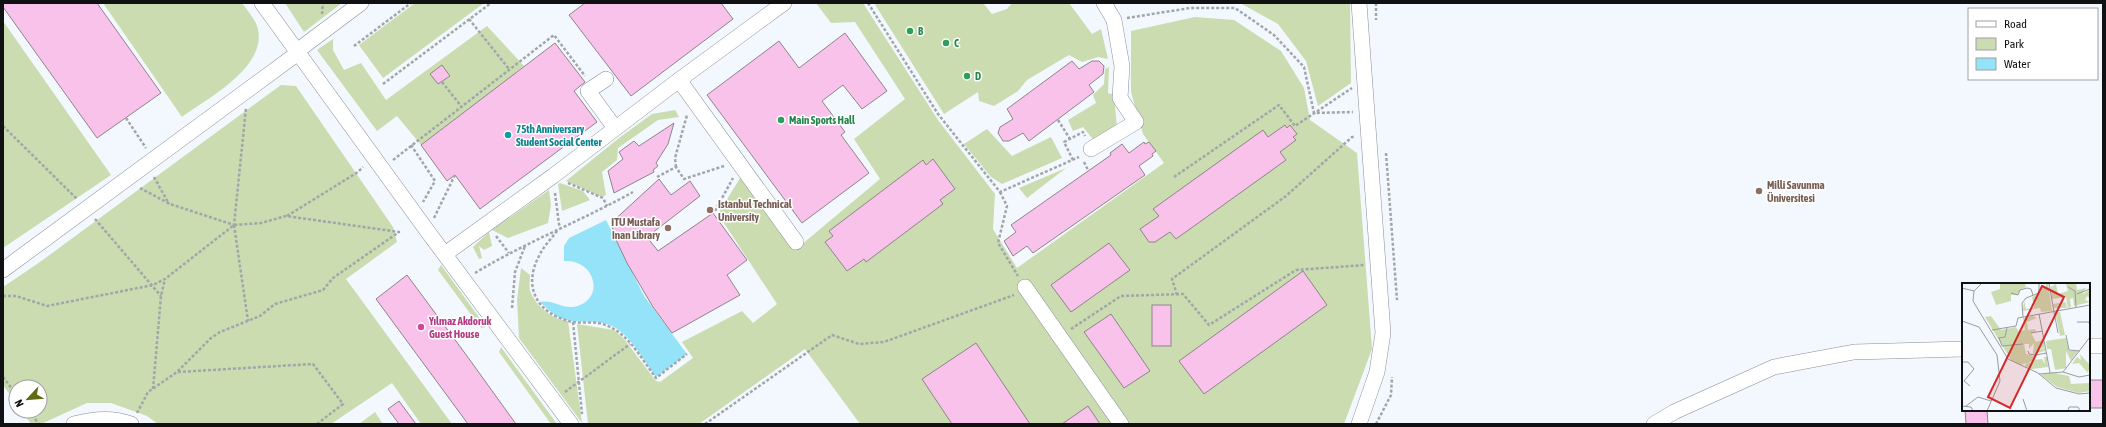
<svg xmlns="http://www.w3.org/2000/svg" width="2106" height="427" font-family="'Asap Condensed',sans-serif">
  <style>
    .green { fill: #cadcb0 }
    .water { fill: #95e3f9 }
    .building { fill: #f9c2ea; stroke: #8d858a }
    .lines { fill: none; stroke-linecap: round; stroke-linejoin: round }
    .minor-casing { stroke: #898e95; stroke-width: 16 }
    .path { stroke: #a2a6aa; stroke-width: 2.5; stroke-dasharray: 3 2; stroke-linecap: butt }
    .minor { stroke: #fff; stroke-width: 15 }
    .leisure-dot { fill: #2e9e5b; stroke: #fff; stroke-width: 1.5 }
    .culture-dot { fill: #0f9aa8; stroke: #fff; stroke-width: 1.5 }
    .education-dot { fill: #8d6e63; stroke: #fff; stroke-width: 1.5 }
    .hotel-dot { fill: #d1479c; stroke: #fff; stroke-width: 1.5 }
    .labels { text-anchor: middle; stroke-width: 3; stroke-linejoin: round; paint-order: stroke }
    .leisure-label { font-size: 11px; font-weight: bold; fill: #27864d; stroke: #fff; text-anchor: start }
    .culture-label { font-size: 11px; font-weight: bold; fill: #0d838f; stroke: #fff; text-anchor: start }
    .education-label { font-size: 11px; font-weight: bold; fill: #785e54; stroke: #fff; text-anchor: start }
    .hotel-label { font-size: 11px; font-weight: bold; fill: #b23c85; stroke: #fff; text-anchor: start }
    .inset-road { fill: none; stroke: #989ca0; stroke-width: 1 }
    .view { fill: #d62828; fill-opacity: 0.15; stroke: #d62828; stroke-width: 2 }
    .inset-edge { fill: none; stroke: #0f1113; stroke-width: 2 }
  </style>
  <rect width="100%" height="100%" fill="#f3f8fe"/>
  <g class="green">
    <path d="M 103,3 L 242,3 C 247,10 254,18 257,26 C 270,66 208,98 182,117 Z"/>
    <path d="M 285,3 L 342,3 L 304,32 Z"/>
    <path d="M 415,3 L 484,3 L 383,78 L 359,45 Z"/>
    <path d="M 816,3 L 863,3 L 938,120 L 995,194 L 993,229 L 1017,268 L 1164,163 L 1143,134 L 1131,92 L 1131,31 L 1195,17 L 1234,20 L 1281,51 L 1304,88 L 1310,120 L 1357,153 L 1372,349 L 1344,424 L 860,424 L 805,349 L 699,424 L 588,424 L 577,324 L 614,330 L 624,339 L 656,381 L 660,382 L 693,358 L 682,342 L 742,311 L 753,323 L 777,304 L 718,214 L 742,175 L 795,250 L 880,179 L 854,139 L 905,99 L 855,22 L 831,23 Z"/>
    <path d="M 874,3 L 983,3 L 992,14 L 1007,9 L 1012,3 L 1069,3 L 1092,34 L 1101,29 L 1108,59 L 1098,57 L 1082,62 L 1069,55 L 1027,80 L 1018,91 L 994,106 L 979,101 L 978,92 L 944,114 Z"/>
    <path d="M 1240,3 L 1350,3 L 1351,83 L 1318,106 L 1306,61 L 1278,24 Z"/>
    <path d="M 3,21 L 111,175 L 3,248 Z"/>
    <path d="M 487,26 L 524,66 L 516,72 L 521,79 L 421,145 L 397,116 L 377,131 L 317,50 L 333,39 L 333,50 L 344,70 L 361,63 L 386,100 Z"/>
    <path d="M 1109,67 L 1108,93 L 1114,95 L 1117,128 L 1096,143 L 1083,127 L 1073,131 L 1068,120 L 1096,103 L 1093,95 L 1104,84 L 1105,69 Z"/>
    <path d="M 281,85 L 296,86 L 393,227 L 397,242 L 346,279 L 452,424 L 421,424 L 392,383 L 331,424 L 158,424 L 147,416 L 111,403 L 87,403 L 41,424 L 31,424 L 22,411 L 40,411 L 40,387 L 16,387 L 16,403 L 3,385 L 3,287 L 40,262 Z"/>
    <path d="M 675,110 L 679,117 L 658,120 L 618,148 L 617,160 L 602,172 L 606,195 L 602,197 L 566,181 L 619,138 L 652,114 Z"/>
    <path d="M 987,129 L 1012,156 L 1051,137 L 1062,158 L 1002,184 L 991,177 L 964,144 Z"/>
    <path d="M 1066,168 L 1027,198 L 1019,188 Z"/>
    <path d="M 560,183 L 583,191 L 590,200 L 562,211 L 558,184 Z"/>
    <path d="M 549,190 L 551,205 L 548,223 L 508,238 L 492,230 Z"/>
    <path d="M 489,232 L 492,246 L 484,250 L 479,246 L 482,258 L 479,259 L 473,247 Z"/>
    <path d="M 441,265 L 486,327 L 481,328 L 438,270 Z"/>
    <path d="M 521,268 L 530,275 C 530,280 529,286 530,291 C 536,306 552,320 568,321 L 582,423 L 519,338 L 517,300 Z"/>
    <path d="M 501,347 L 557,424 L 551,424 L 499,352 Z"/>
    <path d="M 375,412 L 383,424 L 359,424 Z"/>
  </g>
  <path class="water" d="M 606,220 L 644,296 L 687,354 L 656,377 C 644,361 632,337 614,327 C 595,317 576,326 559,317 C 552,314 546,307 540,302 C 554,299 565,312 580,305 C 605,294 593,259 564,261 L 564,246 L 569,238 Z"/>
  <g class="building">
    <path d="M 3,3 L 97,3 L 161,93 L 97,138 L 3,7 Z"/>
    <path d="M 585,3 L 721,3 L 733,19 L 631,96 L 569,15 Z"/>
    <path d="M 845,33 L 887,91 L 862,109 L 843,85 L 822,101 L 845,132 L 841,135 L 869,173 L 802,223 L 707,95 L 779,41 L 799,68 Z"/>
    <path d="M 555,43 L 585,82 L 574,91 L 597,122 L 480,209 L 455,175 L 447,181 L 421,145 Z"/>
    <path d="M 1072,61 L 1079,69 L 1092,61 L 1099,61 L 1104,66 L 1103,74 L 1089,85 L 1094,92 L 1029,141 L 1023,133 L 1009,141 L 1003,141 L 998,133 L 1000,127 L 1013,119 L 1007,109 Z"/>
    <path d="M 442,65 L 450,76 L 438,84 L 430,74 Z"/>
    <path d="M 674,123 L 668,144 L 656,163 L 658,166 L 653,170 L 654,172 L 614,193 L 608,171 L 623,159 L 619,152 L 634,141 L 639,146 Z"/>
    <path d="M 1285,125 L 1287,128 L 1290,125 L 1297,134 L 1293,137 L 1296,140 L 1280,152 L 1286,160 L 1176,239 L 1170,232 L 1155,242 L 1149,242 L 1140,229 L 1159,216 L 1153,209 L 1263,130 L 1268,137 Z"/>
    <path d="M 1144,142 L 1145,144 L 1149,142 L 1156,151 L 1152,154 L 1153,156 L 1139,166 L 1145,175 L 1033,253 L 1027,246 L 1013,256 L 1004,241 L 1016,232 L 1011,225 L 1111,155 L 1110,153 L 1122,144 L 1129,153 Z"/>
    <path d="M 933,159 L 955,189 L 940,200 L 943,204 L 866,262 L 864,259 L 847,271 L 825,242 L 833,236 L 829,231 L 923,160 L 926,165 Z"/>
    <path d="M 659,179 L 671,195 L 690,181 L 700,196 L 647,237 L 658,251 L 713,213 L 747,260 L 727,275 L 740,295 L 672,333 L 653,307 L 627,263 L 617,242 L 611,223 Z"/>
    <path d="M 1109,243 L 1130,270 L 1071,312 L 1051,285 Z"/>
    <path d="M 1303,271 L 1327,305 L 1204,394 L 1179,361 Z"/>
    <path d="M 407,275 L 467,356 L 516,424 L 468,424 L 376,299 Z"/>
    <rect x="1152" y="305" width="19" height="41"/>
    <path d="M 1111,314 L 1150,371 L 1124,388 L 1084,332 Z"/>
    <path d="M 976,343 L 1030,424 L 952,424 L 922,379 Z"/>
    <rect x="2089" y="380" width="14" height="28"/>
    <path d="M 399,401 L 416,424 L 399,424 L 388,409 Z"/>
    <path d="M 1088,406 L 1100,424 L 1062,424 Z"/>
    <path d="M 1965,410 L 1987,410 L 1988,424 L 1966,424 Z"/>
  </g>
  <g class="lines">
    <g class="minor-casing">
      <g id="minor">
        <path d="M 262,3 L 428,232 L 571,424"/>
        <path d="M 1359,3 L 1383,333 L 1377,372 L 1359,424"/>
        <path d="M 297,51 L 361,3"/>
        <path d="M 606,79 L 588,91 L 615,128"/>
        <path d="M 679,80 L 796,242"/>
        <path d="M 1091,149 L 1136,122 L 1120,98 L 1122,66 L 1114,20 L 1104,3"/>
        <path d="M 445,254 L 553,176 L 679,80 L 784,3"/>
        <path d="M 3,270 L 298,53"/>
        <path d="M 1025,287 L 1121,424"/>
        <path d="M 2089,346 L 2103,346"/>
        <path d="M 74,424 C 92,419 113,417 131,424"/>
        <path d="M 1654,424 L 1674,412 L 1774,367 L 1854,352 L 1963,349"/>
      </g>
    </g>
    <g class="path">
      <path d="M 868,3 L 938,114 L 1000,192 L 1079,157"/>
      <path d="M 1376,3 L 1376,20"/>
      <path d="M 322,14 L 323,3"/>
      <path d="M 1127,18 L 1190,8 L 1235,8 L 1274,35 L 1304,67 L 1314,113 L 1353,112"/>
      <path d="M 469,19 L 509,69"/>
      <path d="M 354,46 L 411,3"/>
      <path d="M 442,82 L 461,106"/>
      <path d="M 383,84 L 491,3"/>
      <path d="M 126,118 L 146,148"/>
      <path d="M 1058,120 L 1070,139"/>
      <path d="M 3,126 L 77,199"/>
      <path d="M 411,145 L 435,181 L 423,202"/>
      <path d="M 1386,153 L 1397,300"/>
      <path d="M 393,160 L 554,35 L 585,76"/>
      <path d="M 1073,160 L 1064,142 L 1083,132 L 1085,136"/>
      <path d="M 1084,162 L 1088,170"/>
      <path d="M 676,167 L 675,158 L 687,115"/>
      <path d="M 154,177 L 169,204"/>
      <path d="M 657,177 L 676,167 L 684,179 L 724,166"/>
      <path d="M 1174,177 L 1279,105 L 1295,126 L 1352,88"/>
      <path d="M 568,183 L 603,198 L 607,206"/>
      <path d="M 140,188 L 170,204 L 234,225 L 246,108"/>
      <path d="M 1000,192 L 1007,206 L 998,243 L 1018,276"/>
      <path d="M 555,193 L 559,224 L 561,229"/>
      <path d="M 715,211 L 733,178"/>
      <path d="M 287,216 L 358,172 L 363,167"/>
      <path d="M 434,218 L 455,175"/>
      <path d="M 95,219 L 161,296"/>
      <path d="M 234,225 L 248,321"/>
      <path d="M 557,231 C 551,239 543,247 539,256 C 522,288 538,315 573,322 L 582,414"/>
      <path d="M 496,236 L 509,253"/>
      <path d="M 475,273 C 526,242 581,221 633,192"/>
      <path d="M 1177,295 L 1172,279 L 1286,196 L 1352,137 L 1355,137"/>
      <path d="M 3,296 L 16,296 L 47,306 L 153,285 L 165,279 L 234,225 L 261,223 L 286,216 L 399,232 L 333,278 L 323,290 L 275,304 L 260,316 L 220,332 L 211,338 L 177,372 L 148,392 L 137,413"/>
      <path d="M 512,308 L 515,272 L 525,246"/>
      <path d="M 573,322 C 581,323 590,322 598,323 C 626,328 640,357 656,378 L 687,354"/>
      <path d="M 1071,329 L 1121,296 L 1183,294 L 1209,325 L 1296,270 L 1365,265"/>
      <path d="M 178,372 L 313,364 L 343,404 L 317,424"/>
      <path d="M 3,377 L 16,394"/>
      <path d="M 153,389 L 161,296 L 165,279"/>
      <path d="M 565,392 L 630,344"/>
      <path d="M 29,411 L 39,424"/>
      <path d="M 705,424 L 832,335 L 859,344 L 884,342 L 1014,295"/>
      <path d="M 1376,424 L 1391,395 L 1392,377"/>
    </g>
    <use href="#minor" class="minor"/>
  </g>
  <g class="leisure-dot">
    <circle cx="910" cy="31" r="4"/>
    <circle cx="946" cy="43" r="4"/>
    <circle cx="967" cy="76" r="4"/>
    <circle cx="781" cy="120" r="4"/>
  </g>
  <circle class="culture-dot" cx="508" cy="135" r="4"/>
  <g class="education-dot">
    <circle cx="1759" cy="191" r="4"/>
    <circle cx="710" cy="210" r="4"/>
    <circle cx="668" cy="228" r="4"/>
  </g>
  <circle class="hotel-dot" cx="421" cy="327" r="4"/>
  <g class="labels">
    <g class="leisure-label">
      <text x="918" y="35">B</text>
      <text x="954" y="47">C</text>
      <text x="975" y="80">D</text>
      <text x="789" y="124">Main Sports Hall</text>
    </g>
    <g class="culture-label">
      <text x="516" y="133">75th Anniversary<tspan x="516" dy="13">Student Social Center</tspan></text>
    </g>
    <g class="education-label">
      <text x="1767" y="189">Milli Savunma<tspan x="1767" dy="13">Üniversitesi</tspan></text>
      <text x="718" y="208">Istanbul Technical<tspan x="718" dy="13">University</tspan></text>
      <text x="660" y="226" text-anchor="end">ITU Mustafa<tspan x="660" dy="13">Inan Library</tspan></text>
    </g>
    <g class="hotel-label">
      <text x="429" y="325">Yılmaz Akdoruk<tspan x="429" dy="13">Guest House</tspan></text>
    </g>
  </g>
  <g transform="translate(1962 283)">
    <rect width="128" height="128" fill="#f3f8fe"/>
    <path d="M 38,0 L 63,0 L 64,4 L 58,7 L 56,12 L 49,12 L 49,18 L 34,22 L 29,9 L 38,6 ZM 84,0 L 86,0 L 90,28 L 79,29 L 78,25 L 61,28 L 62,17 L 64,26 L 72,25 L 70,14 L 78,10 L 79,5 L 84,4 ZM 114,0 L 115,7 L 124,5 L 120,11 L 128,7 L 128,15 L 125,13 L 123,17 L 128,19 L 112,23 L 111,15 L 108,16 L 109,24 L 106,25 L 104,14 L 90,16 L 89,4 L 94,1 L 96,11 L 106,8 L 104,1 ZM 104,19 L 105,25 L 92,25 L 91,21 ZM 93,29 L 98,29 L 103,52 L 98,53 ZM 29,33 L 39,47 L 54,44 L 57,49 L 63,47 L 61,35 L 71,33 L 75,35 L 65,39 L 66,47 L 73,46 L 74,49 L 69,50 L 74,59 L 81,57 L 83,64 L 76,67 L 83,65 L 83,68 L 71,71 L 72,60 L 67,66 L 67,61 L 62,61 L 64,71 L 72,73 L 70,78 L 64,81 L 71,79 L 72,75 L 73,77 L 80,76 L 83,81 L 82,74 L 85,74 L 86,84 L 69,86 L 63,83 L 64,80 L 59,82 L 49,77 L 23,34 ZM 104,55 L 107,68 L 116,68 L 109,78 L 104,68 L 104,85 L 93,87 L 89,66 L 85,66 L 84,58 ZM 118,71 L 128,82 L 126,90 L 117,80 L 110,81 L 115,74 L 119,77 ZM 88,89 L 107,93 L 109,101 L 128,100 L 128,108 L 117,110 L 95,104 L 79,92 Z" fill="#cadcb0"/>
    <path class="inset-road" d="M 20,0 L 12,8 L 11,18 L 46,76 L 76,90 L 94,105 L 117,111 L 128,110M 87,0 L 92,29M 106,4 L 113,8 L 114,24M 0,5 L 12,8M 49,10 L 56,12 L 58,7 L 65,5 L 69,6 L 71,12M 115,11 L 128,6M 92,29 L 96,50M 77,31 L 88,89M 61,34 L 60,20 L 64,15 L 77,10 L 77,0M 56,35 L 128,22M 0,38 L 17,44 L 35,72 L 38,98 L 25,128M 115,39 L 127,39 L 128,44M 30,47 L 54,43 L 56,35M 69,50 L 81,48M 104,52 L 107,67 L 118,68M 36,55 L 43,54 L 45,45M 37,55 L 40,63 L 61,61M 66,68 L 67,71 L 73,72 L 85,70M 0,79 L 6,79 L 12,86 L 2,98 L 8,103M 101,89 L 117,94 L 128,92M 77,91 L 101,89 L 128,54M 61,116 L 65,128M 0,123 L 9,124 L 11,128M 4,123 L 16,114 L 29,118M 106,128 L 107,124 L 116,124 L 118,128"/>
    <path class="view" d="M 80,3 L 102,14 L 48,125 L 26,114 Z"/>
    <rect width="128" height="128" class="inset-edge"/>
  </g>
  <rect width="2106" height="427" fill="none" stroke="#0f1113" stroke-width="8"/>
  <rect x="1968" y="8" width="130" height="72" fill="#ffffff" stroke="#9fa0a1"/>
  <rect x="1976" y="21" width="20" height="6" fill="#ffffff" stroke="#9fa0a1"/>
  <text x="2004" y="28" font-size="12" fill="#0f1113">Road</text>
  <rect x="1976" y="38" width="20" height="12" fill="#cadcb0" stroke="#9fa0a1"/>
  <text x="2004" y="48" font-size="12" fill="#0f1113">Park</text>
  <rect x="1976" y="58" width="20" height="12" fill="#95e3f9" stroke="#9fa0a1"/>
  <text x="2004" y="68" font-size="12" fill="#0f1113">Water</text>
  <g transform="translate(28 399) rotate(244)"><circle r="19" fill="#ffffff" stroke="#9fa0a1"/>
  <path d="M0-3L7 15L0 10L-7 15Z" fill="#606a11"/>
  <text y="-6" font-size="11" font-weight="bold" text-anchor="middle" fill="#0f1113">N</text>
  </g>
</svg>
